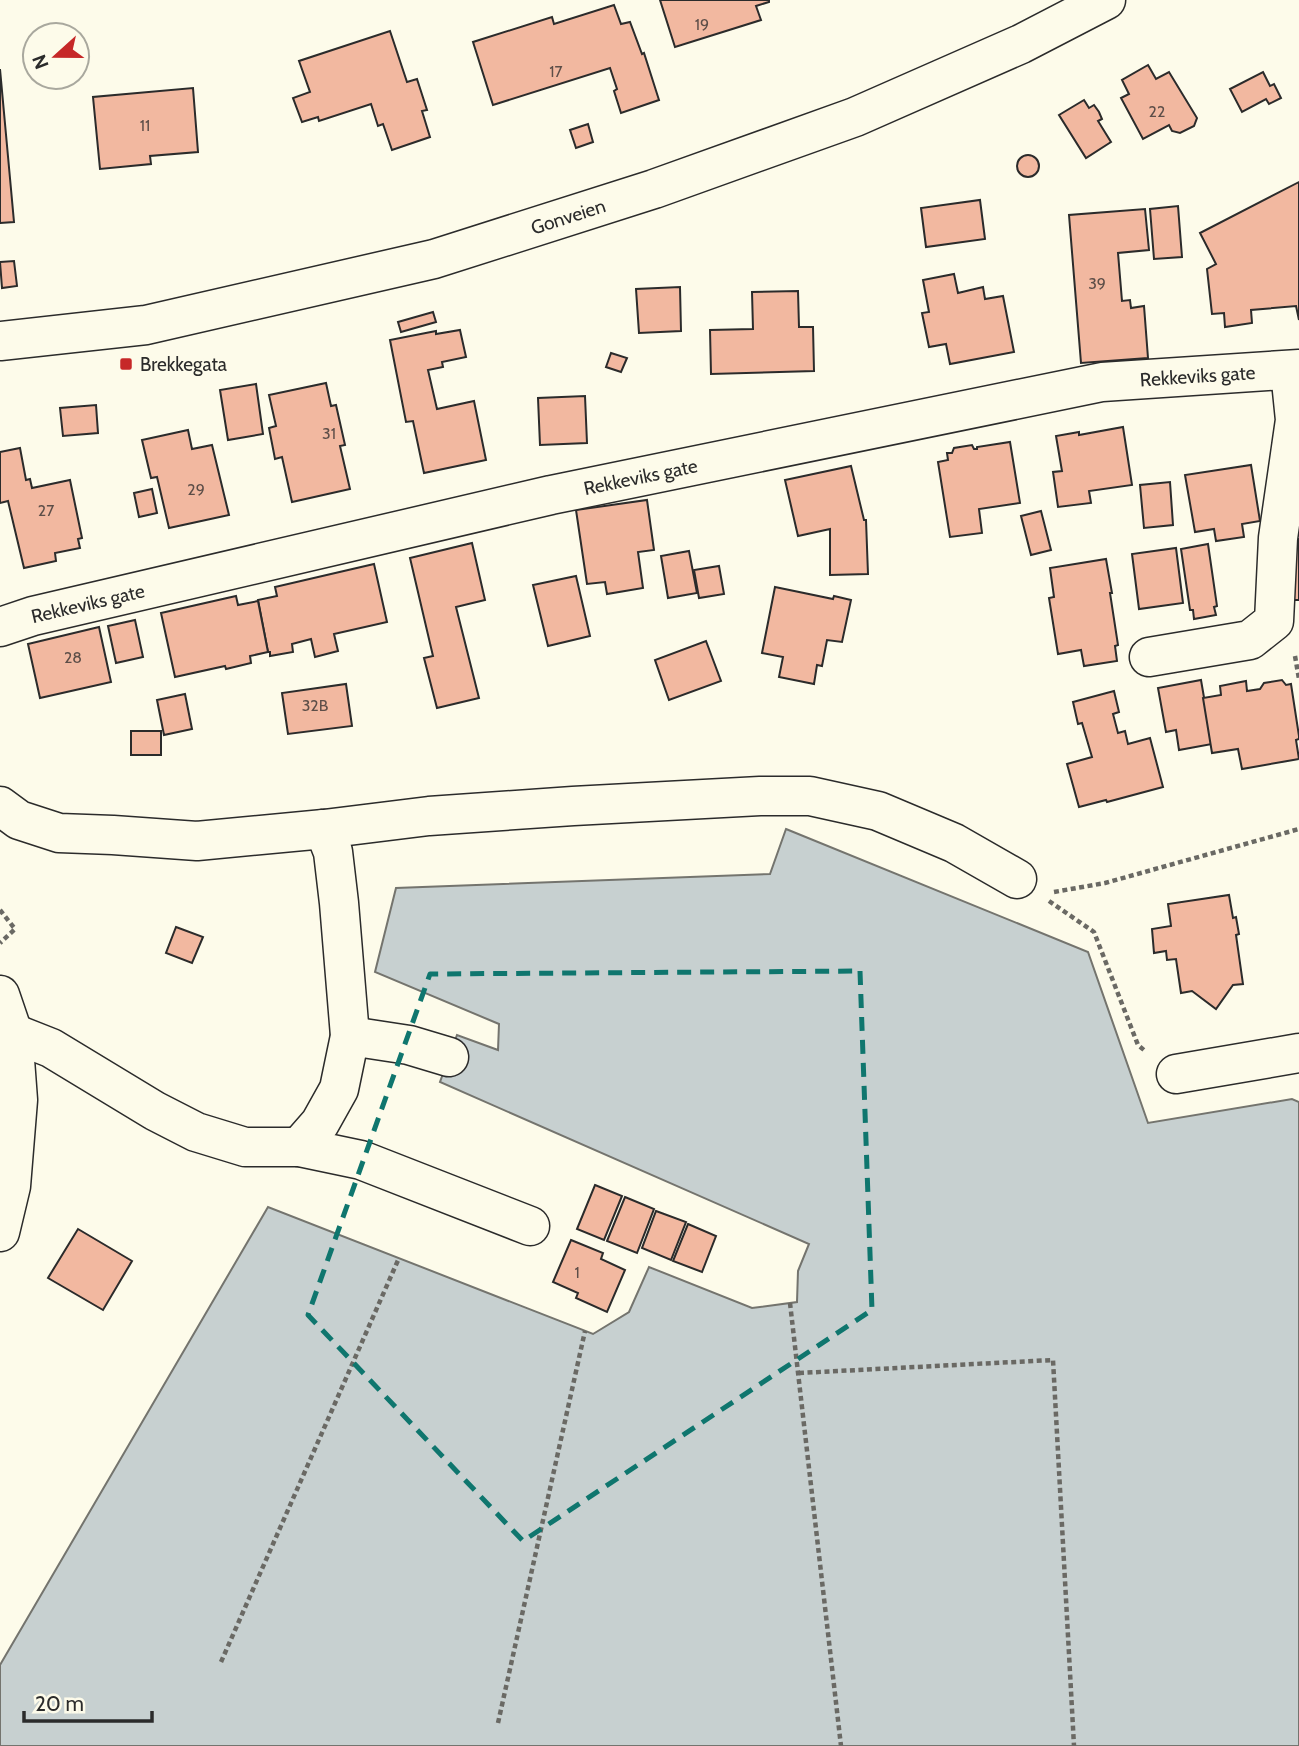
<svg xmlns="http://www.w3.org/2000/svg" width="1299" height="1746" font-family="Cabin,sans-serif">
  <style>
    .water { fill: #c7d0d0; stroke: #74746e; stroke-width: 2 }
    .building { fill: #f2b8a0; stroke: #2b2b2b; stroke-width: 2 }
    .lines { fill: none; stroke-linecap: round; stroke-linejoin: round }
    .minor-casing { stroke: #2b2b2b; stroke-width: 41 }
    .path { stroke: #6a6964; stroke-width: 4.5; stroke-dasharray: 5 3.5; stroke-linecap: butt }
    .minor { stroke: #fdfbea; stroke-width: 38 }
    .marked { fill: none; stroke: #0f766e; stroke-width: 5; stroke-dasharray: 14 9; stroke-linejoin: round }
    .poi-dot { fill: #c62828; stroke: #fdfbea; stroke-width: 2.5 }
    .labels { text-anchor: middle; stroke-width: 5; stroke-linejoin: round; paint-order: stroke }
    .number-label { font-size: 16px; fill: #5d4e48 }
    .street-label { font-size: 19px; fill: #2b2b2b; stroke: #fdfbea }
    .poi-label { font-size: 19px; fill: #2b2b2b; stroke: #fdfbea; text-anchor: start }
  </style>
  <rect width="100%" height="100%" fill="#fdfbea"/>
  <path class="water" d="M 786,829 L 1088,952 L 1148,1123 L 1292,1099 L 1299,1102 L 1299,1746 L 0,1746 L 0,1665 L 268,1207 L 593,1334 L 629,1312 L 649,1267 L 752,1308 L 797,1302 L 798,1271 L 809,1244 L 440,1082 L 457,1035 L 498,1050 L 499,1024 L 375,972 L 396,888 L 770,874 Z"/>
  <g class="building">
    <path d="M 660,0 L 769,0 L 769,2 L 756,6 L 761,20 L 675,47 Z"/>
    <path d="M 614,5 L 621,24 L 630,22 L 642,54 L 644,53 L 659,100 L 621,113 L 614,91 L 617,89 L 610,68 L 493,105 L 473,42 L 552,17 L 554,24 Z"/>
    <path d="M 390,31 L 407,82 L 417,79 L 427,110 L 422,111 L 430,137 L 392,150 L 383,124 L 378,126 L 371,104 L 319,121 L 318,117 L 302,122 L 293,98 L 310,92 L 299,61 Z"/>
    <path d="M 1148,65 L 1156,79 L 1169,72 L 1197,118 L 1194,126 L 1180,133 L 1172,131 L 1169,125 L 1143,139 L 1121,98 L 1129,94 L 1122,80 Z"/>
    <path d="M 0,69 L 14,222 L 0,223 Z"/>
    <path d="M 1263,72 L 1270,86 L 1274,84 L 1281,98 L 1269,104 L 1266,99 L 1242,112 L 1230,89 Z"/>
    <path d="M 193,88 L 198,152 L 150,156 L 151,164 L 100,169 L 93,97 Z"/>
    <path d="M 1084,100 L 1089,108 L 1094,105 L 1099,112 L 1102,119 L 1098,121 L 1111,142 L 1086,158 L 1059,115 Z"/>
    <path d="M 588,124 L 593,142 L 576,148 L 570,130 Z"/>
    <circle cx="1028" cy="166" r="11"/>
    <path d="M 1299,182 L 1299,320 L 1296,306 L 1251,310 L 1252,323 L 1225,327 L 1224,313 L 1212,314 L 1207,269 L 1216,264 L 1200,233 Z"/>
    <path d="M 980,200 L 985,239 L 926,247 L 921,208 Z"/>
    <path d="M 1178,206 L 1182,257 L 1154,259 L 1150,209 Z"/>
    <path d="M 1145,209 L 1149,250 L 1118,253 L 1122,301 L 1130,300 L 1131,308 L 1144,306 L 1148,358 L 1081,363 L 1069,215 Z"/>
    <path d="M 14,261 L 17,286 L 2,288 L 0,262 Z"/>
    <path d="M 954,274 L 958,293 L 983,287 L 985,299 L 1003,296 L 1014,352 L 950,364 L 946,344 L 929,347 L 922,313 L 929,312 L 923,280 Z"/>
    <path d="M 680,287 L 681,331 L 639,333 L 636,289 Z"/>
    <path d="M 798,291 L 799,327 L 813,327 L 814,371 L 711,374 L 710,330 L 753,329 L 752,292 Z"/>
    <path d="M 433,312 L 436,322 L 401,332 L 398,322 Z"/>
    <path d="M 460,330 L 466,357 L 442,362 L 443,367 L 428,370 L 437,409 L 474,401 L 486,460 L 424,473 L 413,421 L 406,422 L 390,340 L 436,331 L 436,334 Z"/>
    <path d="M 611,353 L 627,358 L 621,372 L 606,367 Z"/>
    <path d="M 326,383 L 331,406 L 336,405 L 345,445 L 340,446 L 350,489 L 292,502 L 282,457 L 275,459 L 269,428 L 276,426 L 269,395 Z"/>
    <path d="M 256,384 L 263,434 L 228,440 L 220,390 Z"/>
    <path d="M 585,396 L 587,443 L 540,445 L 538,398 Z"/>
    <path d="M 96,405 L 98,433 L 63,436 L 60,408 Z"/>
    <path d="M 1123,427 L 1132,485 L 1089,491 L 1091,503 L 1058,507 L 1053,472 L 1062,471 L 1056,436 L 1079,432 L 1079,435 Z"/>
    <path d="M 188,430 L 192,449 L 212,445 L 229,515 L 169,528 L 157,477 L 151,478 L 142,440 Z"/>
    <path d="M 1010,442 L 1020,503 L 979,509 L 982,533 L 950,537 L 938,462 L 948,460 L 947,453 L 952,453 L 954,448 L 972,445 L 974,449 L 977,449 L 977,447 Z"/>
    <path d="M 20,448 L 26,480 L 30,479 L 32,488 L 70,480 L 82,538 L 78,539 L 80,548 L 55,553 L 56,561 L 24,568 L 8,501 L 0,503 L 0,452 Z"/>
    <path d="M 1251,465 L 1260,521 L 1242,524 L 1244,537 L 1216,541 L 1214,529 L 1195,532 L 1185,475 Z"/>
    <path d="M 851,466 L 864,520 L 866,520 L 868,574 L 830,575 L 830,529 L 798,536 L 785,480 Z"/>
    <path d="M 1170,482 L 1173,525 L 1144,528 L 1140,485 Z"/>
    <path d="M 152,489 L 157,513 L 139,517 L 134,493 Z"/>
    <path d="M 647,500 L 654,550 L 638,552 L 643,588 L 607,594 L 605,582 L 587,584 L 576,510 Z"/>
    <path d="M 1041,511 L 1051,550 L 1031,555 L 1021,516 Z"/>
    <path d="M 1299,539 L 1299,600 L 1293,600 L 1288,540 Z"/>
    <path d="M 472,543 L 485,600 L 456,607 L 479,698 L 437,708 L 424,658 L 433,656 L 410,558 Z"/>
    <path d="M 1208,544 L 1217,606 L 1214,607 L 1216,615 L 1194,619 L 1193,610 L 1190,610 L 1181,549 Z"/>
    <path d="M 1176,548 L 1183,603 L 1139,609 L 1132,554 Z"/>
    <path d="M 689,551 L 697,593 L 668,598 L 661,556 Z"/>
    <path d="M 1106,559 L 1112,593 L 1110,593 L 1118,645 L 1115,646 L 1117,661 L 1084,666 L 1081,650 L 1058,654 L 1049,598 L 1054,597 L 1050,568 Z"/>
    <path d="M 374,564 L 387,622 L 334,634 L 338,651 L 315,657 L 311,639 L 292,644 L 293,652 L 270,656 L 270,652 L 268,652 L 258,600 L 277,596 L 275,587 Z"/>
    <path d="M 719,566 L 724,594 L 699,598 L 694,570 Z"/>
    <path d="M 576,576 L 590,636 L 548,646 L 533,585 Z"/>
    <path d="M 775,587 L 833,599 L 834,596 L 851,600 L 842,642 L 827,640 L 822,666 L 817,665 L 814,684 L 779,677 L 783,657 L 762,653 Z"/>
    <path d="M 236,596 L 238,605 L 258,601 L 268,652 L 250,656 L 251,663 L 226,669 L 225,666 L 175,677 L 161,613 Z"/>
    <path d="M 135,620 L 143,657 L 116,663 L 108,626 Z"/>
    <path d="M 99,627 L 111,682 L 40,698 L 28,644 Z"/>
    <path d="M 706,641 L 721,681 L 669,700 L 655,660 Z"/>
    <path d="M 1201,680 L 1212,744 L 1179,750 L 1176,730 L 1166,732 L 1158,688 Z"/>
    <path d="M 1282,680 L 1286,685 L 1291,684 L 1299,736 L 1299,739 L 1296,740 L 1299,759 L 1242,769 L 1238,749 L 1212,753 L 1203,698 L 1221,695 L 1220,686 L 1246,681 L 1247,691 L 1260,689 L 1264,683 Z"/>
    <path d="M 346,684 L 352,726 L 288,734 L 282,693 Z"/>
    <path d="M 1114,691 L 1119,712 L 1113,714 L 1118,733 L 1125,731 L 1128,744 L 1150,738 L 1163,787 L 1107,802 L 1106,800 L 1079,807 L 1067,764 L 1092,757 L 1082,723 L 1078,724 L 1073,702 Z"/>
    <path d="M 185,694 L 192,729 L 164,735 L 157,700 Z"/>
    <rect x="131" y="731" width="30" height="24"/>
    <path d="M 1229,895 L 1233,918 L 1236,917 L 1239,934 L 1236,935 L 1243,984 L 1233,985 L 1216,1009 L 1192,991 L 1181,993 L 1176,959 L 1167,960 L 1166,951 L 1154,953 L 1152,929 L 1171,926 L 1168,904 Z"/>
    <path d="M 176,927 L 203,937 L 192,963 L 166,953 Z"/>
    <path d="M 595,1185 L 622,1196 L 604,1240 L 577,1229 Z"/>
    <path d="M 625,1197 L 654,1209 L 637,1253 L 607,1241 Z"/>
    <path d="M 656,1211 L 686,1222 L 671,1260 L 642,1248 Z"/>
    <path d="M 688,1224 L 716,1236 L 702,1272 L 673,1261 Z"/>
    <path d="M 78,1229 L 132,1261 L 103,1310 L 48,1278 Z"/>
    <path d="M 571,1240 L 603,1253 L 601,1259 L 625,1270 L 607,1312 L 576,1298 L 578,1293 L 553,1282 Z"/>
  </g>
  <g class="lines">
    <g class="minor-casing">
      <g id="minor">
        <path id="s1" d="M 0,341 L 146,325 L 434,259 L 654,189 L 855,117 L 1021,44 L 1106,0"/>
        <path id="s2" d="M 0,627 L 33,616 L 551,495 L 1102,382 L 1299,369"/>
        <path d="M 1149,657 L 1250,640 L 1274,621 L 1278,538 L 1295,420 L 1290,371"/>
        <path d="M 0,806 L 19,820 L 59,833 L 113,835 L 197,841 L 324,829 L 429,816 L 573,806 L 760,796 L 810,796 L 878,811 L 954,843 L 1017,879"/>
        <path d="M 0,995 L 13,1033 L 18,1100 L 11,1186 L 0,1232"/>
        <path d="M 13,1033 L 51,1048 L 155,1111 L 196,1132 L 245,1147 L 299,1147 L 361,1160 L 530,1226"/>
        <path d="M 350,1036 L 409,1045 L 449,1057"/>
        <path d="M 1176,1074 L 1299,1053"/>
        <path d="M 299,1147 L 320,1123 L 339,1089 L 350,1036 L 339,903 L 333,852 L 324,829"/>
      </g>
    </g>
    <g class="path">
      <path d="M 1295,656 L 1299,679"/>
      <path d="M 1054,892 L 1105,883 L 1299,829"/>
      <path d="M 1049,901 L 1094,932 L 1138,1045 L 1144,1050"/>
      <path d="M 0,910 L 15,929 L 0,943"/>
      <path d="M 790,1303 L 841,1746"/>
      <path d="M 799,1373 L 1053,1360 L 1074,1746"/>
      <path d="M 221,1662 L 399,1258"/>
      <path d="M 498,1723 L 585,1331"/>
    </g>
    <use href="#minor" class="minor"/>
  </g>
  <path class="marked" d="M 860,971 L 872,1310 L 523,1541 L 308,1315 L 430,974 Z"/>
  <rect class="poi-dot" x="119" y="357" width="14" height="14" rx="3.5"/>
  <g class="labels">
    <g class="number-label">
      <text x="702" y="30">19</text>
      <text x="556" y="77">17</text>
      <text x="1157" y="117">22</text>
      <text x="145" y="131">11</text>
      <text x="1097" y="289">39</text>
      <text x="329" y="439">31</text>
      <text x="196" y="495">29</text>
      <text x="46" y="516">27</text>
      <text x="73" y="663">28</text>
      <text x="315" y="711">32B</text>
      <text x="577" y="1278">1</text>
    </g>
    <g class="street-label">
      <text dy="7" stroke="none"><textPath href="#s1" startOffset="583">Gonveien</textPath></text>
      <text dy="7" stroke="none"><textPath href="#s2" startOffset="1225">Rekkeviks gate</textPath></text>
      <text dy="7" stroke="none"><textPath href="#s2" startOffset="658">Rekkeviks gate</textPath></text>
      <text dy="7" stroke="none"><textPath href="#s2" startOffset="91">Rekkeviks gate</textPath></text>
    </g>
    <g class="poi-label">
      <text x="140" y="371">Brekkegata</text>
    </g>
  </g>
  <g transform="translate(56 56) rotate(249)"><circle r="33" fill="#fdfbea" stroke="#a9a89e" stroke-width="2"/>
  <path d="M0-5L12 26L0 18L-12 26Z" fill="#c62828"/>
  <text y="-10" font-size="19" font-weight="bold" text-anchor="middle" fill="#2b2b2b">N</text>
  </g>
  <path d="M24 1711v10h128v-10" fill="none" stroke="#2b2b2b" stroke-width="3.5"/>
  <text x="35" y="1711" font-size="21" fill="#2b2b2b" stroke="#fdfbea" stroke-width="5" paint-order="stroke">20 m</text>
</svg>
